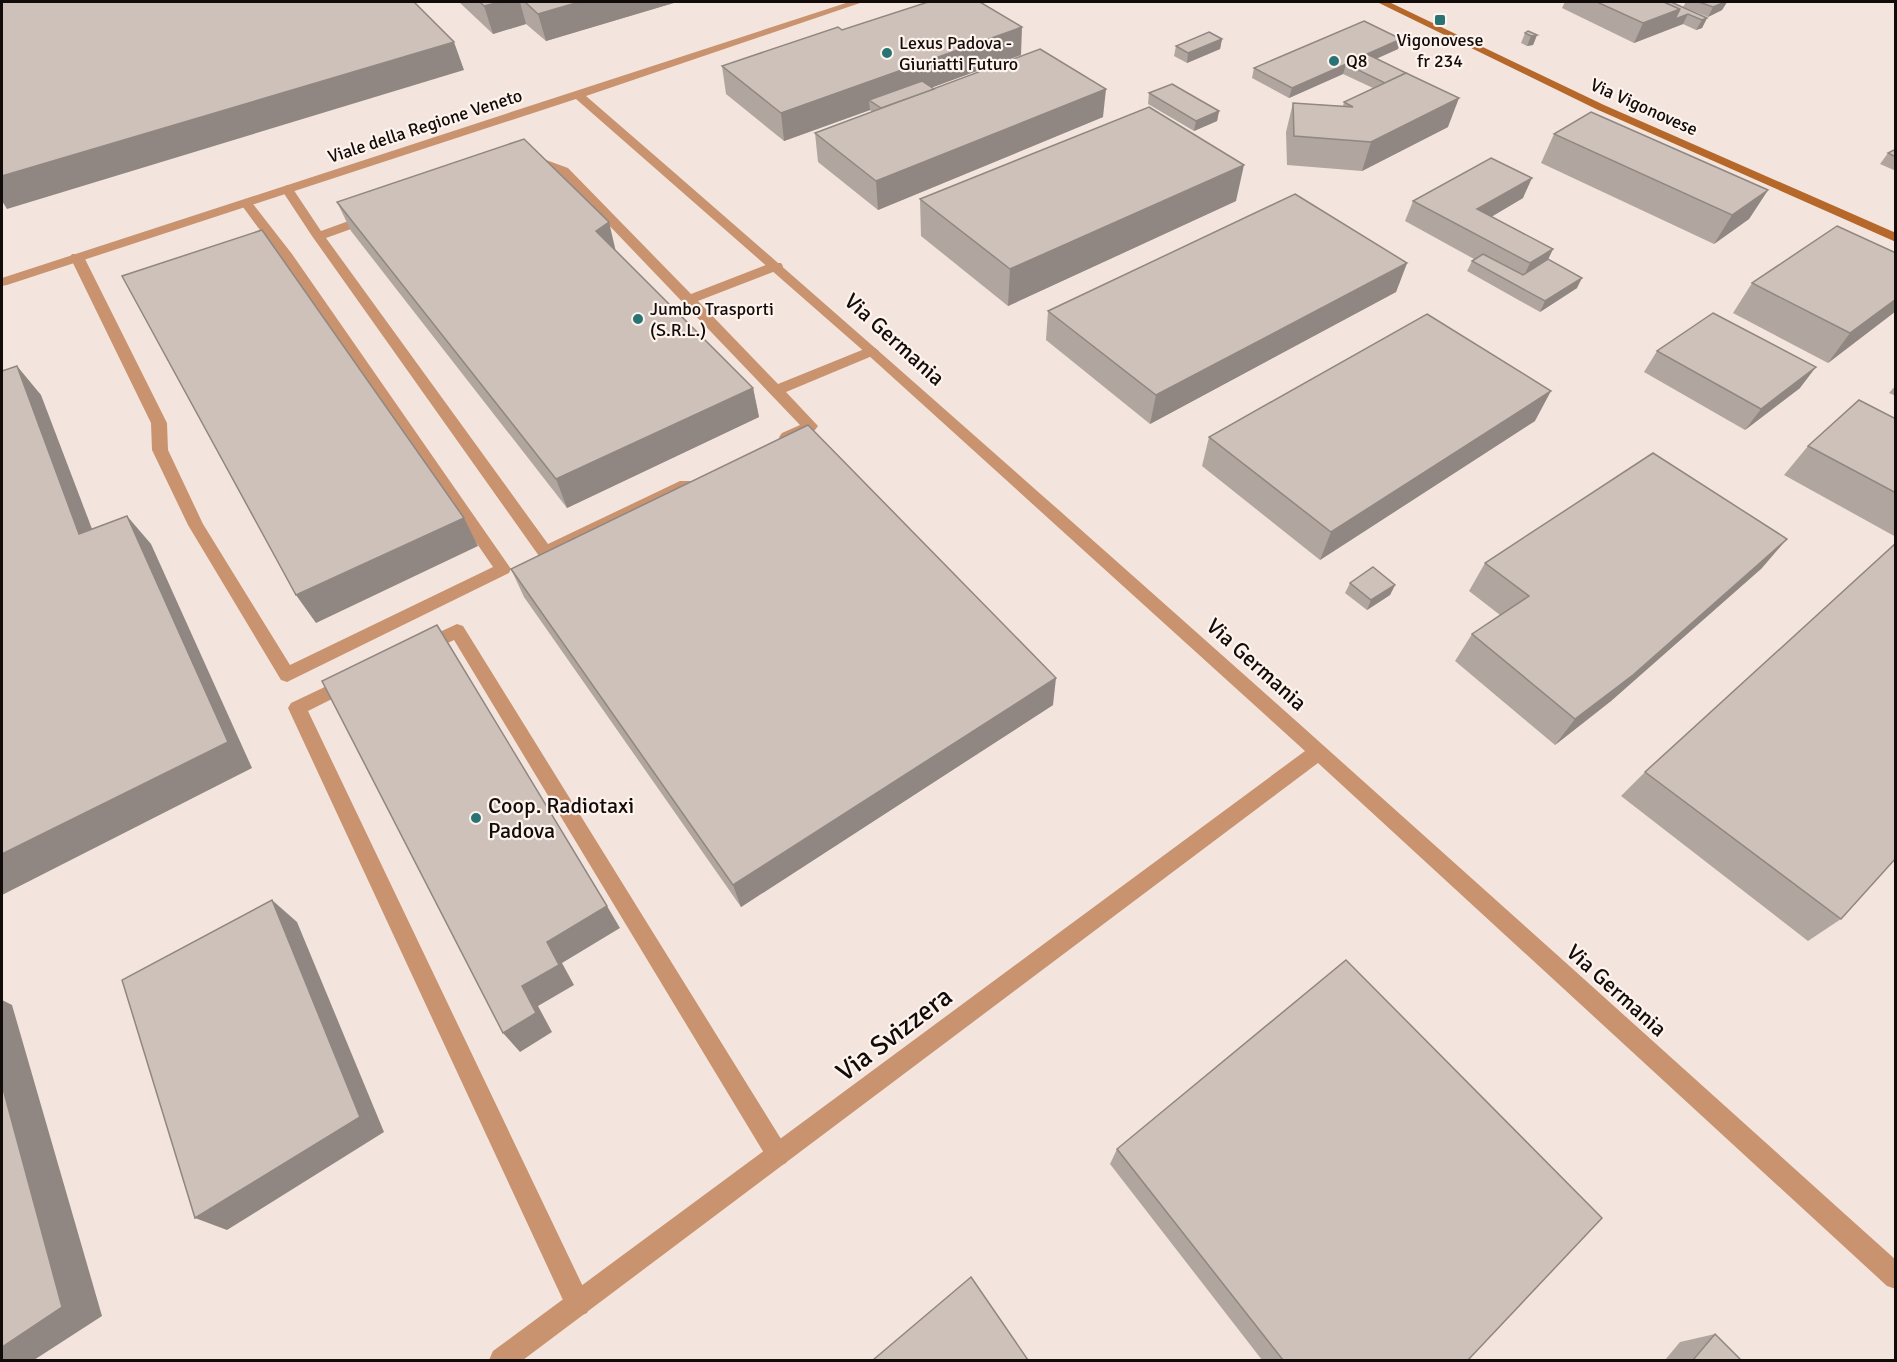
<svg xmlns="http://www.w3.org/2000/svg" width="1897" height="1362" font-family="Signika,sans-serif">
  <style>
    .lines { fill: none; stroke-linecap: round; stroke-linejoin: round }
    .lane { fill: #ca936f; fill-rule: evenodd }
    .street { fill: #ca936f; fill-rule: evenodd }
    .secondary { fill: #b6672a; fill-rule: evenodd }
    .wall { fill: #b1a69f }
    .shaded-wall { fill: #908782 }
    .building { fill: #cec1b9; stroke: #908782; stroke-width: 1.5 }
    .poi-dot { fill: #287373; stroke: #fef3ed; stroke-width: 2 }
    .labels { text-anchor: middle; stroke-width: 4.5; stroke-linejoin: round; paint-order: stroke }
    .far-poi-label { font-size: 18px; fill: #110c0a; stroke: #fef3ed; text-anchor: start }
    .far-street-label { font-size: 18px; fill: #110c0a; stroke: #fef3ed }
    .street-label { font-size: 22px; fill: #110c0a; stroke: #fef3ed }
    .poi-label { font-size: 22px; fill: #110c0a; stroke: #fef3ed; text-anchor: start }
    .near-street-label { font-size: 27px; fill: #110c0a; stroke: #fef3ed }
  </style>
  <rect width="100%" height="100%" fill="#f3e5dd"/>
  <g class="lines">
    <g class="lane">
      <path d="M 528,159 L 546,160 L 568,168 L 691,294 L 771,263 L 781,263 L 783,266 L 781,269 L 698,301 L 778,384 L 867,348 L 872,346 L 879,351 L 877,354 L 786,392 L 818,426 L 815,430 L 792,441 L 782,441 L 779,437 L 782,433 L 800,425 L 560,174 L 544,167 L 524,166 L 522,163 Z"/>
      <path d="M 287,185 L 291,186 L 321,231 L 368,214 L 376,214 L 378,217 L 376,220 L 326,238 L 548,544 L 680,481 L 692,481 L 694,485 L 692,489 L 551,556 L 539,556 L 312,236 L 281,189 Z"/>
      <path d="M 246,199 L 250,200 L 292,254 L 511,569 L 509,573 L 287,682 L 281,680 L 188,525 L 152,450 L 151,423 L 70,257 L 72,254 L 82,254 L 84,257 L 167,423 L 168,450 L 203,524 L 290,665 L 493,567 L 282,260 L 240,203 Z"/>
      <path d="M 457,624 L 463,626 L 786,1147 L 790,1155 L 786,1163 L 778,1167 L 770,1163 L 454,640 L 424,654 L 418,652 L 415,647 L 418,642 Z"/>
      <path d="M 350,675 L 356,677 L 359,682 L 356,687 L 308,711 L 587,1295 L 591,1304 L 587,1313 L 578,1317 L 569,1313 L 288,708 L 291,703 Z"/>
    </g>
    <path class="street" d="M 849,2 L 863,2 L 586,96 C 1028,478 1462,869 1896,1260 L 1896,1289 L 1887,1286 L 1318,763 L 523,1360 L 489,1360 L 493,1351 L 1305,751 L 867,354 L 576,99 L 7,285 L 2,286 L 2,278 Z"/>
    <path class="secondary" d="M 1377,2 L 1389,2 L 1604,105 L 1896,233 L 1896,242 L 1596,109 Z"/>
  </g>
  <g class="wall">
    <path d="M 459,2 L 677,2 L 546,41 L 526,24 L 493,34 Z"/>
    <path d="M 1565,2 L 1671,2 L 1707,18 L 1702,28 L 1696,30 L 1683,24 L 1634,43 L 1562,8 Z"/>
    <path d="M 1686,2 L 1727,2 L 1722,10 L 1708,17 L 1683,7 Z"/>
    <path d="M 1525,33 L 1537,35 L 1533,45 L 1527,46 L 1521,43 Z"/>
    <path d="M 1222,39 L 1220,49 L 1187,63 L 1174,56 L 1176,46 Z"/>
    <path d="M 1401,39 L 1398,49 L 1376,59 L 1448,127 L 1362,171 L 1287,165 L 1286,132 L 1293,103 L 1343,106 L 1344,102 L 1373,88 L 1343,74 L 1289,98 L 1252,78 L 1254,68 Z"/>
    <path d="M 1021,55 L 932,87 L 934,89 L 1103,117 L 878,210 L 818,162 L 815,133 L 872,112 L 870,110 L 784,141 L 726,94 L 722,66 Z"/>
    <path d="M 1149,93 L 1219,111 L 1217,121 L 1194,131 L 1148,104 Z"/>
    <path d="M 1554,134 L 1768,190 L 1749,219 L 1714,244 L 1541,163 Z"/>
    <path d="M 1896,149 L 1896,171 L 1880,164 L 1888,153 Z"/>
    <path d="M 1523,198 L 1491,217 L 1553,249 L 1548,259 L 1577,288 L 1540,312 L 1467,271 L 1472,261 L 1474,259 L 1405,221 L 1413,201 Z"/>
    <path d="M 920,199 L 1236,201 L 1008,306 L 921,236 Z"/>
    <path d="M 337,202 L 616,251 L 753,388 L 759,417 L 567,508 L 351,231 Z"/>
    <path d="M 1407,263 L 1396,292 L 1150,424 L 1046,340 L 1048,311 Z"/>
    <path d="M 1752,283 L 1896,311 L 1828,363 L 1733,313 Z"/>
    <path d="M 1657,351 L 1800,388 L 1745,430 L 1644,372 Z"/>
    <path d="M 1896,385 L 1896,396 L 1889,393 Z"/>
    <path d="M 1896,419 L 1896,537 L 1784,475 L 1808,446 Z"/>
    <path d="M 1535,421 L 1320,560 L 1202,466 L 1209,437 Z"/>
    <path d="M 1485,563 L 1762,568 L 1611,701 L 1555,745 L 1455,661 L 1472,634 L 1500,615 L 1469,591 Z"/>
    <path d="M 511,569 L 1053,705 L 741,907 L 524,597 Z"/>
    <path d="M 1350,583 L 1395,585 L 1390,595 L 1367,610 L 1345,593 Z"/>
    <path d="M 1645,772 L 1841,919 L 1808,941 L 1621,796 Z"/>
    <path d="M 1117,1149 L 1468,1360 L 1262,1360 L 1110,1164 Z"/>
    <path d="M 1715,1334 L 1741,1360 L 1665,1360 L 1680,1342 Z"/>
  </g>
  <g class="shaded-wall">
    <path d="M 500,2 L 520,2 L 526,24 L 493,34 L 484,6 Z"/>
    <path d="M 579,2 L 677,2 L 546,41 L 538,14 Z"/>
    <path d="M 1725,2 L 1727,2 L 1722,10 L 1708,17 L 1713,7 Z"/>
    <path d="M 1680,9 L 1688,14 L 1683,24 L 1634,43 L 1643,23 Z"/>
    <path d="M 1707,18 L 1702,28 L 1696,30 L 1702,20 Z"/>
    <path d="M 1022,27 L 1021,55 L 879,107 L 869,100 L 870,110 L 784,141 L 781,113 Z"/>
    <path d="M 1537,35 L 1533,45 L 1527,46 L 1531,36 Z"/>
    <path d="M 1222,39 L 1220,49 L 1187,63 L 1188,53 Z"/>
    <path d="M 1401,39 L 1398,49 L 1364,64 L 1367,54 Z"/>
    <path d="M 454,42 L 464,70 L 7,209 L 2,201 L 2,176 Z"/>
    <path d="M 1346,64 L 1343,74 L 1289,98 L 1292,88 Z"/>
    <path d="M 1106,89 L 1103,117 L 878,210 L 876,181 Z"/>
    <path d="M 1459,98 L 1448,127 L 1362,171 L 1371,142 Z"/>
    <path d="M 1219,111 L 1217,121 L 1194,131 L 1196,121 Z"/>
    <path d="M 1244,165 L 1236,201 L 1008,306 L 1010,269 Z"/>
    <path d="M 1532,178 L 1523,198 L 1469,230 L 1477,209 Z"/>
    <path d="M 1768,190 L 1749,219 L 1714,244 L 1732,215 Z"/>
    <path d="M 609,222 L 616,252 L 596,231 Z"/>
    <path d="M 1553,249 L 1543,270 L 1520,284 L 1530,263 Z"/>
    <path d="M 1407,263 L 1396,292 L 1150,424 L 1156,395 Z"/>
    <path d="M 1582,278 L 1577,288 L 1540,312 L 1545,301 Z"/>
    <path d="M 1896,299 L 1896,311 L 1828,363 L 1850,333 Z"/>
    <path d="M 17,366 L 41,395 L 105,563 L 79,534 Z"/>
    <path d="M 1816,367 L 1800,388 L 1745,430 L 1761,409 Z"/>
    <path d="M 753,388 L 759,417 L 567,508 L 556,479 Z"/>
    <path d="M 1551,391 L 1535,421 L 1320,560 L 1331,532 Z"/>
    <path d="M 127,516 L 151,544 L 252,768 L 2,895 L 2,854 Z"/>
    <path d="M 464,518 L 478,546 L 316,623 L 296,595 Z"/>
    <path d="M 1787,539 L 1762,568 L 1611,701 L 1555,745 L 1575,719 Z"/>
    <path d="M 1395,585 L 1390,595 L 1367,610 L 1371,600 Z"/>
    <path d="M 1056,678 L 1053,705 L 741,907 L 733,885 Z"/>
    <path d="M 272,900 L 297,922 L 384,1132 L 227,1230 L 195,1218 Z"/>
    <path d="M 607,906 L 620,928 L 562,963 L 574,985 L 538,1006 L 552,1032 L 520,1052 L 503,1033 L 522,986 L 547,942 Z"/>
    <path d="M 2,1000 L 12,1005 L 102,1316 L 34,1360 L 2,1360 Z"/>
  </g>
  <g class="building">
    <path d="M 2,2 L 414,2 L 454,42 L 2,176 Z"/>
    <path d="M 480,2 L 500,2 L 484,6 Z"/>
    <path d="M 525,2 L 579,2 L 538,14 Z"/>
    <path d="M 928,2 L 980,2 L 1022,27 L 781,113 L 722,66 L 838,27 L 842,30 Z"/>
    <path d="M 1597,2 L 1664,2 L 1680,9 L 1643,23 Z"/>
    <path d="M 1664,2 L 1671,2 L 1707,18 L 1702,20 L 1688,14 L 1675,19 L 1680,9 Z"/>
    <path d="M 1699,2 L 1725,2 L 1713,7 Z"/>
    <path d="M 1364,21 L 1401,39 L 1367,54 L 1406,73 L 1385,83 L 1346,64 L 1292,88 L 1254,68 Z"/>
    <path d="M 1528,31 L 1537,35 L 1531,36 L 1525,33 Z"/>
    <path d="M 1209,32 L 1222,39 L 1188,53 L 1176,46 Z"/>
    <path d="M 1040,49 L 1106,89 L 876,181 L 815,133 Z"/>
    <path d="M 1406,73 L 1459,98 L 1371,142 L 1294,136 L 1293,103 L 1353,107 L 1344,102 Z"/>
    <path d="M 922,81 L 934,89 L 881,108 L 869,100 Z"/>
    <path d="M 1172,84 L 1219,111 L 1196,121 L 1149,93 Z"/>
    <path d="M 1149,107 L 1244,165 L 1010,269 L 920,199 Z"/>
    <path d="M 1591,112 L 1768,190 L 1732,215 L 1554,134 Z"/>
    <path d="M 524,139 L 609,222 L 596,231 L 753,388 L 556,479 L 337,202 Z"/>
    <path d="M 1896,149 L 1896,157 L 1888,153 Z"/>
    <path d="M 1491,158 L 1532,178 L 1477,209 L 1553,249 L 1530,263 L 1413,201 Z"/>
    <path d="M 1295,194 L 1407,263 L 1156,395 L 1048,311 Z"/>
    <path d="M 1837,226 L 1896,253 L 1896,299 L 1850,333 L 1752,283 Z"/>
    <path d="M 262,230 L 464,518 L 296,595 L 122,276 Z"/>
    <path d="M 1483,254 L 1523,275 L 1548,259 L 1582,278 L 1545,301 L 1472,261 Z"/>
    <path d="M 1713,313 L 1816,367 L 1761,409 L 1657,351 Z"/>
    <path d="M 1427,314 L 1551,391 L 1331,532 L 1209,437 Z"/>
    <path d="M 17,366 L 79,534 L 127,516 L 228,742 L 2,854 L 2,371 Z"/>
    <path d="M 1859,400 L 1896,419 L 1896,493 L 1808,446 Z"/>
    <path d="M 808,425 L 1056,678 L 733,885 L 511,569 Z"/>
    <path d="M 1653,453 L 1787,539 L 1633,675 L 1575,719 L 1472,634 L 1529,596 L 1485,563 Z"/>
    <path d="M 1896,543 L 1896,858 L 1841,919 L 1645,772 Z"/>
    <path d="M 1373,567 L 1395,585 L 1371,600 L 1350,583 Z"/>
    <path d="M 437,625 L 607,906 L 547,942 L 559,965 L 522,986 L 536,1013 L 503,1033 L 322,681 Z"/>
    <path d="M 272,900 L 360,1117 L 195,1218 L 122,980 Z"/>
    <path d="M 1346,960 L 1602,1218 L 1468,1360 L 1283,1360 L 1117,1149 Z"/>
    <path d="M 2,1085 L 62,1307 L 2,1347 Z"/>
    <path d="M 971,1277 L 1028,1360 L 873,1360 Z"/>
    <path d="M 1715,1334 L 1741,1360 L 1693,1360 Z"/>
  </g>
  <g class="poi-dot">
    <rect x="1434" y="14" width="12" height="12" rx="3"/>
    <circle cx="887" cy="53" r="6"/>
    <circle cx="1334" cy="61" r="6"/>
    <circle cx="638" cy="319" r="6"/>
    <circle cx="476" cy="818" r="6"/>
  </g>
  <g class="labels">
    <g class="far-poi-label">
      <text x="1440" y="46" text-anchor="middle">Vigonovese<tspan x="1440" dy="21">fr 234</tspan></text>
      <text x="899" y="49">Lexus Padova -<tspan x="899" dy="21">Giuriatti Futuro</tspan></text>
      <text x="1346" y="67">Q8</text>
      <text x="650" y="315">Jumbo Trasporti<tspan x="650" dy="21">(S.R.L.)</tspan></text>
    </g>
    <g class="far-street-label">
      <text transform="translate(1644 107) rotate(24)" y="6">Via Vigonovese</text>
      <text transform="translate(425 126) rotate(-18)" y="6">Viale della Regione Veneto</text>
    </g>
    <g class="street-label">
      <text transform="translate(895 339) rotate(42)" y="8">Via Germania</text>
      <text transform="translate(1257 664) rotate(42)" y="8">Via Germania</text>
      <text transform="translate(1617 990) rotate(42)" y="8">Via Germania</text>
    </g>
    <g class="poi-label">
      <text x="488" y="813">Coop. Radiotaxi<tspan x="488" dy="25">Padova</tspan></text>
    </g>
    <g class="near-street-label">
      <text transform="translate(894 1034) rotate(-37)" y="9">Via Svizzera</text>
    </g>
  </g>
  <rect width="1897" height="1362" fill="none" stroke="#110c0a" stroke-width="6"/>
</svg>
